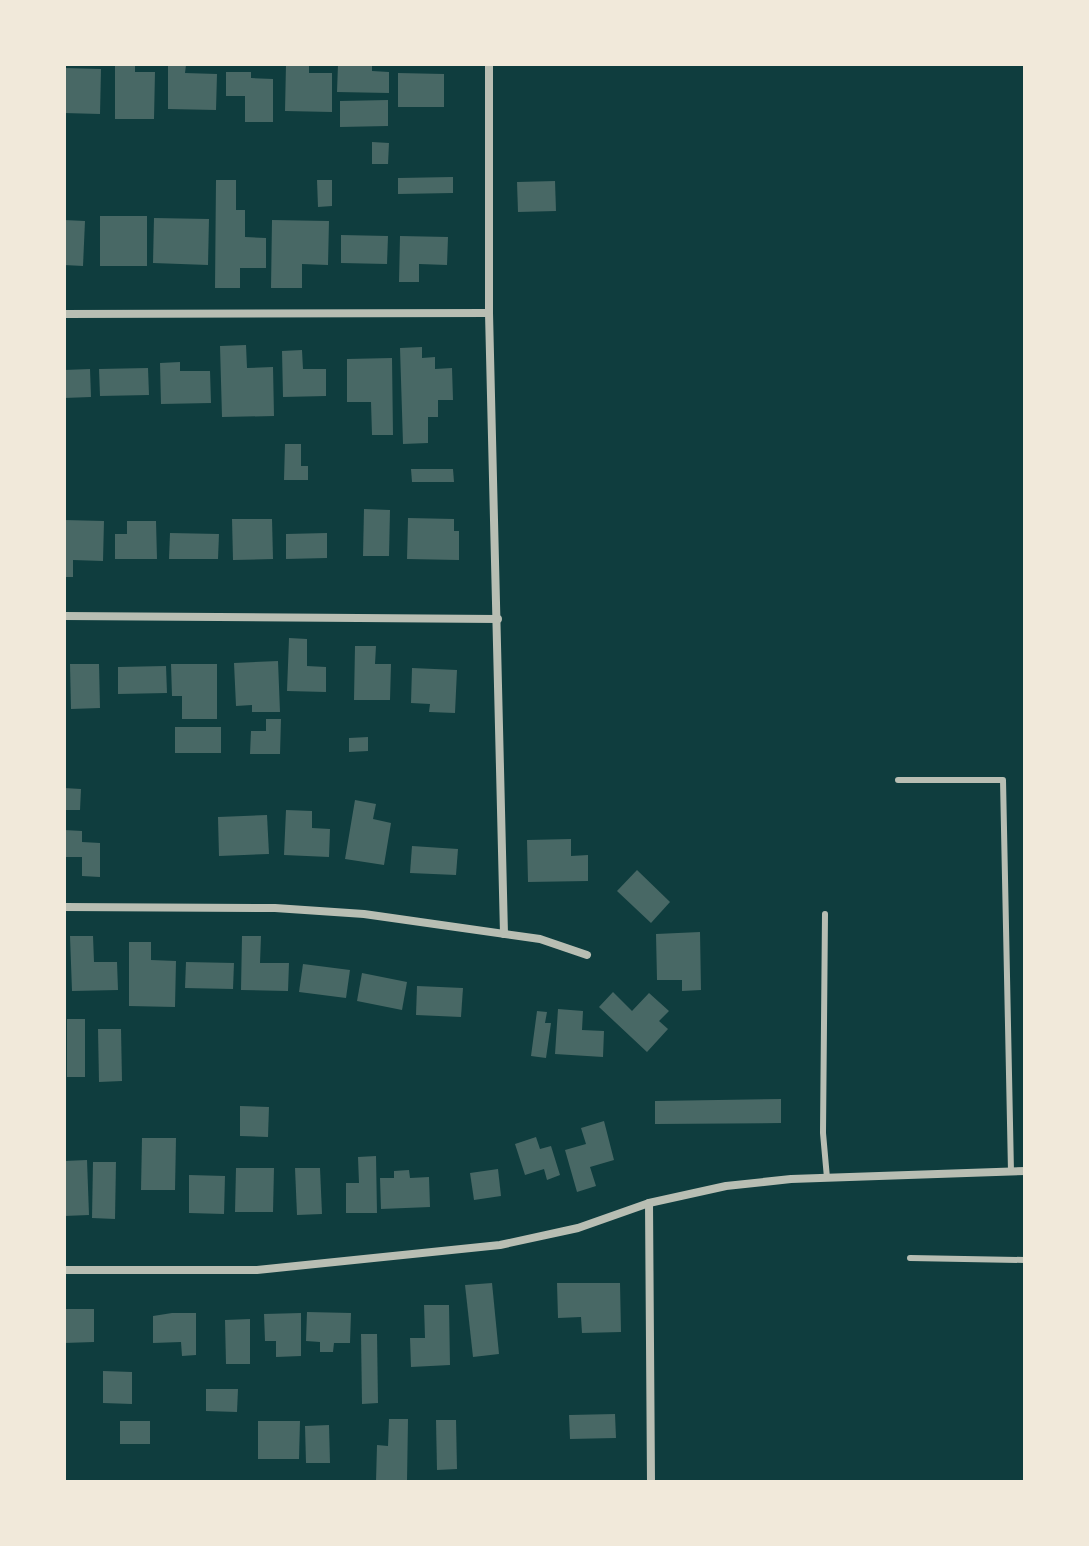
<svg xmlns="http://www.w3.org/2000/svg" width="1089" height="1546" font-family="'PT Sans',sans-serif">
  <style>
    .building { fill: #486865 }
    .lines { fill: none; stroke-linecap: round; stroke-linejoin: round }
    .service { stroke: #b8beb3; stroke-width: 6 }
    .minor { stroke: #b8beb3; stroke-width: 8 }
  </style>
  <rect width="100%" height="100%" fill="#0f3d3e"/>
  <g class="building">
    <path d="M 115,64 L 135,64 L 135,72 L 155,72 L 154,119 L 115,119 Z"/>
    <path d="M 168,64 L 186,65 L 185,73 L 217,74 L 216,110 L 168,109 Z"/>
    <path d="M 286,64 L 309,64 L 309,73 L 332,73 L 332,112 L 285,111 Z"/>
    <path d="M 338,64 L 372,64 L 372,71 L 389,72 L 389,93 L 337,92 Z"/>
    <path d="M 64,68 L 101,69 L 100,114 L 64,113 Z"/>
    <path d="M 226,72 L 251,72 L 251,78 L 273,79 L 273,122 L 245,122 L 245,96 L 226,96 Z"/>
    <path d="M 398,73 L 444,74 L 444,107 L 398,107 Z"/>
    <path d="M 388,100 L 388,126 L 340,127 L 340,101 Z"/>
    <path d="M 372,142 L 389,143 L 388,164 L 372,164 Z"/>
    <path d="M 453,177 L 453,193 L 398,194 L 398,178 Z"/>
    <path d="M 216,180 L 236,180 L 236,210 L 245,210 L 245,237 L 266,238 L 266,268 L 240,268 L 240,288 L 215,288 Z"/>
    <path d="M 317,180 L 332,180 L 332,206 L 318,207 Z"/>
    <path d="M 555,181 L 556,211 L 518,212 L 517,182 Z"/>
    <rect x="100" y="216" width="47" height="50"/>
    <path d="M 154,218 L 209,219 L 208,265 L 153,263 Z"/>
    <path d="M 64,220 L 85,221 L 83,266 L 64,265 Z"/>
    <path d="M 272,220 L 329,221 L 328,265 L 302,264 L 302,288 L 271,288 Z"/>
    <path d="M 341,235 L 388,236 L 387,264 L 341,263 Z"/>
    <path d="M 400,236 L 448,237 L 447,265 L 419,264 L 419,282 L 399,282 Z"/>
    <path d="M 246,345 L 247,368 L 273,367 L 274,416 L 222,417 L 220,346 Z"/>
    <path d="M 422,347 L 422,358 L 435,357 L 435,369 L 452,368 L 453,400 L 438,400 L 438,417 L 428,417 L 428,443 L 403,444 L 400,348 Z"/>
    <path d="M 302,350 L 303,369 L 326,369 L 326,396 L 283,397 L 282,351 Z"/>
    <path d="M 392,358 L 393,435 L 372,435 L 371,402 L 347,402 L 347,359 Z"/>
    <path d="M 180,362 L 180,371 L 210,371 L 211,403 L 161,404 L 160,363 Z"/>
    <path d="M 148,368 L 149,395 L 100,396 L 99,369 Z"/>
    <path d="M 90,369 L 91,397 L 64,398 L 64,370 Z"/>
    <path d="M 285,444 L 301,444 L 301,466 L 308,466 L 308,480 L 284,480 Z"/>
    <path d="M 411,469 L 453,469 L 454,482 L 412,482 Z"/>
    <path d="M 364,509 L 390,510 L 389,556 L 363,556 Z"/>
    <path d="M 408,518 L 454,519 L 454,531 L 459,531 L 459,560 L 407,559 Z"/>
    <path d="M 232,519 L 272,519 L 273,559 L 233,560 Z"/>
    <path d="M 64,520 L 104,521 L 103,561 L 73,560 L 73,577 L 64,577 Z"/>
    <path d="M 127,521 L 156,521 L 157,559 L 115,559 L 115,534 L 127,534 Z"/>
    <path d="M 170,533 L 219,534 L 218,559 L 169,559 Z"/>
    <path d="M 327,533 L 327,558 L 286,559 L 286,534 Z"/>
    <path d="M 289,638 L 307,639 L 307,666 L 326,667 L 326,692 L 287,691 Z"/>
    <path d="M 355,646 L 376,646 L 375,664 L 391,664 L 390,700 L 354,700 Z"/>
    <path d="M 278,661 L 280,712 L 252,712 L 252,705 L 236,706 L 234,663 Z"/>
    <path d="M 70,664 L 99,664 L 100,708 L 71,709 Z"/>
    <path d="M 171,664 L 217,664 L 217,719 L 182,719 L 182,696 L 172,696 Z"/>
    <path d="M 166,666 L 167,693 L 118,694 L 118,667 Z"/>
    <path d="M 412,668 L 457,670 L 455,713 L 429,712 L 430,704 L 411,703 Z"/>
    <path d="M 266,719 L 281,719 L 280,754 L 250,754 L 251,731 L 266,731 Z"/>
    <rect x="175" y="727" width="46" height="26"/>
    <path d="M 368,737 L 368,751 L 349,752 L 349,738 Z"/>
    <path d="M 64,788 L 81,789 L 80,810 L 64,810 Z"/>
    <path d="M 355,800 L 376,804 L 373,819 L 391,823 L 384,865 L 345,859 Z"/>
    <path d="M 286,810 L 312,811 L 312,828 L 330,829 L 329,857 L 284,855 Z"/>
    <path d="M 267,815 L 269,854 L 219,856 L 218,817 Z"/>
    <path d="M 64,830 L 82,831 L 82,842 L 100,843 L 100,877 L 82,876 L 82,857 L 64,857 Z"/>
    <path d="M 571,839 L 571,856 L 588,855 L 588,881 L 528,882 L 527,840 Z"/>
    <path d="M 412,846 L 458,849 L 456,875 L 410,873 Z"/>
    <path d="M 637,870 L 670,902 L 651,923 L 617,891 Z"/>
    <path d="M 700,932 L 701,990 L 682,991 L 682,980 L 657,980 L 656,934 Z"/>
    <path d="M 70,936 L 93,936 L 94,962 L 117,962 L 118,990 L 72,991 Z"/>
    <path d="M 242,936 L 261,936 L 260,963 L 289,963 L 288,991 L 241,990 Z"/>
    <path d="M 129,942 L 151,942 L 151,960 L 176,961 L 175,1007 L 129,1006 Z"/>
    <path d="M 186,962 L 234,963 L 233,989 L 185,988 Z"/>
    <path d="M 303,964 L 350,970 L 346,998 L 299,992 Z"/>
    <path d="M 362,973 L 407,982 L 402,1010 L 357,1001 Z"/>
    <path d="M 417,986 L 463,988 L 461,1017 L 416,1015 Z"/>
    <path d="M 613,992 L 632,1011 L 649,993 L 669,1011 L 659,1021 L 668,1029 L 647,1052 L 599,1007 Z"/>
    <path d="M 558,1009 L 583,1011 L 582,1030 L 604,1031 L 603,1057 L 555,1054 Z"/>
    <path d="M 537,1011 L 547,1012 L 545,1023 L 551,1023 L 546,1058 L 531,1056 Z"/>
    <rect x="67" y="1019" width="18" height="58"/>
    <path d="M 98,1029 L 121,1029 L 122,1081 L 99,1082 Z"/>
    <path d="M 781,1099 L 781,1123 L 655,1124 L 655,1101 Z"/>
    <path d="M 240,1106 L 269,1107 L 268,1137 L 240,1136 Z"/>
    <path d="M 604,1121 L 614,1160 L 590,1167 L 596,1186 L 577,1192 L 565,1150 L 586,1144 L 581,1128 Z"/>
    <path d="M 536,1137 L 540,1149 L 551,1146 L 560,1175 L 547,1180 L 544,1169 L 525,1175 L 515,1144 Z"/>
    <path d="M 142,1138 L 176,1138 L 175,1190 L 141,1190 Z"/>
    <path d="M 376,1156 L 377,1213 L 346,1213 L 346,1183 L 359,1183 L 358,1157 Z"/>
    <path d="M 87,1160 L 89,1215 L 64,1216 L 64,1161 Z"/>
    <path d="M 93,1162 L 116,1162 L 115,1219 L 92,1218 Z"/>
    <path d="M 236,1168 L 274,1168 L 273,1212 L 235,1212 Z"/>
    <path d="M 295,1168 L 320,1168 L 322,1214 L 297,1215 Z"/>
    <path d="M 498,1169 L 501,1196 L 474,1200 L 470,1173 Z"/>
    <path d="M 409,1170 L 410,1178 L 429,1177 L 430,1207 L 381,1209 L 380,1178 L 394,1178 L 394,1171 Z"/>
    <path d="M 189,1175 L 225,1176 L 224,1214 L 189,1213 Z"/>
    <path d="M 492,1283 L 499,1354 L 473,1357 L 465,1285 Z"/>
    <path d="M 557,1283 L 620,1283 L 621,1332 L 582,1333 L 581,1317 L 558,1318 Z"/>
    <path d="M 424,1305 L 449,1305 L 450,1365 L 411,1367 L 410,1338 L 425,1338 Z"/>
    <path d="M 64,1309 L 94,1309 L 94,1342 L 64,1343 Z"/>
    <path d="M 307,1312 L 351,1313 L 350,1343 L 334,1343 L 333,1352 L 320,1352 L 320,1342 L 306,1341 Z"/>
    <path d="M 172,1313 L 196,1313 L 196,1355 L 182,1356 L 181,1342 L 153,1343 L 153,1316 Z"/>
    <path d="M 301,1313 L 301,1356 L 276,1357 L 276,1341 L 265,1341 L 264,1314 Z"/>
    <path d="M 250,1319 L 250,1364 L 226,1364 L 225,1320 Z"/>
    <path d="M 361,1334 L 377,1334 L 378,1403 L 362,1404 Z"/>
    <path d="M 103,1371 L 132,1372 L 132,1404 L 103,1403 Z"/>
    <path d="M 206,1389 L 238,1389 L 237,1412 L 206,1411 Z"/>
    <path d="M 615,1414 L 616,1438 L 570,1439 L 569,1415 Z"/>
    <path d="M 389,1419 L 408,1419 L 407,1482 L 376,1482 L 377,1445 L 388,1446 Z"/>
    <path d="M 436,1420 L 456,1420 L 457,1469 L 437,1470 Z"/>
    <rect x="120" y="1421" width="30" height="23"/>
    <path d="M 258,1421 L 300,1421 L 299,1459 L 258,1459 Z"/>
    <path d="M 329,1425 L 330,1463 L 306,1463 L 305,1426 Z"/>
  </g>
  <g class="lines">
    <g class="service">
      <path d="M 898,780 L 1003,780 L 1011,1172"/>
      <path d="M 825,914 L 823,1133 L 827,1178"/>
      <path d="M 910,1258 L 1025,1260"/>
    </g>
    <g class="minor">
      <path d="M 489,64 L 489,313 L 504,934"/>
      <path d="M 64,314 L 489,313"/>
      <path d="M 64,616 L 498,619"/>
      <path d="M 64,907 L 275,908 L 364,914 L 540,939 L 587,955"/>
      <path d="M 649,1203 L 651,1482"/>
      <path d="M 64,1270 L 257,1270 L 500,1245 L 578,1228 L 649,1203 L 726,1186 L 791,1179 L 1025,1171"/>
    </g>
  </g>
  <rect width="1089" height="1546" fill="none" stroke="#f1e9da" stroke-width="132"/>
</svg>
